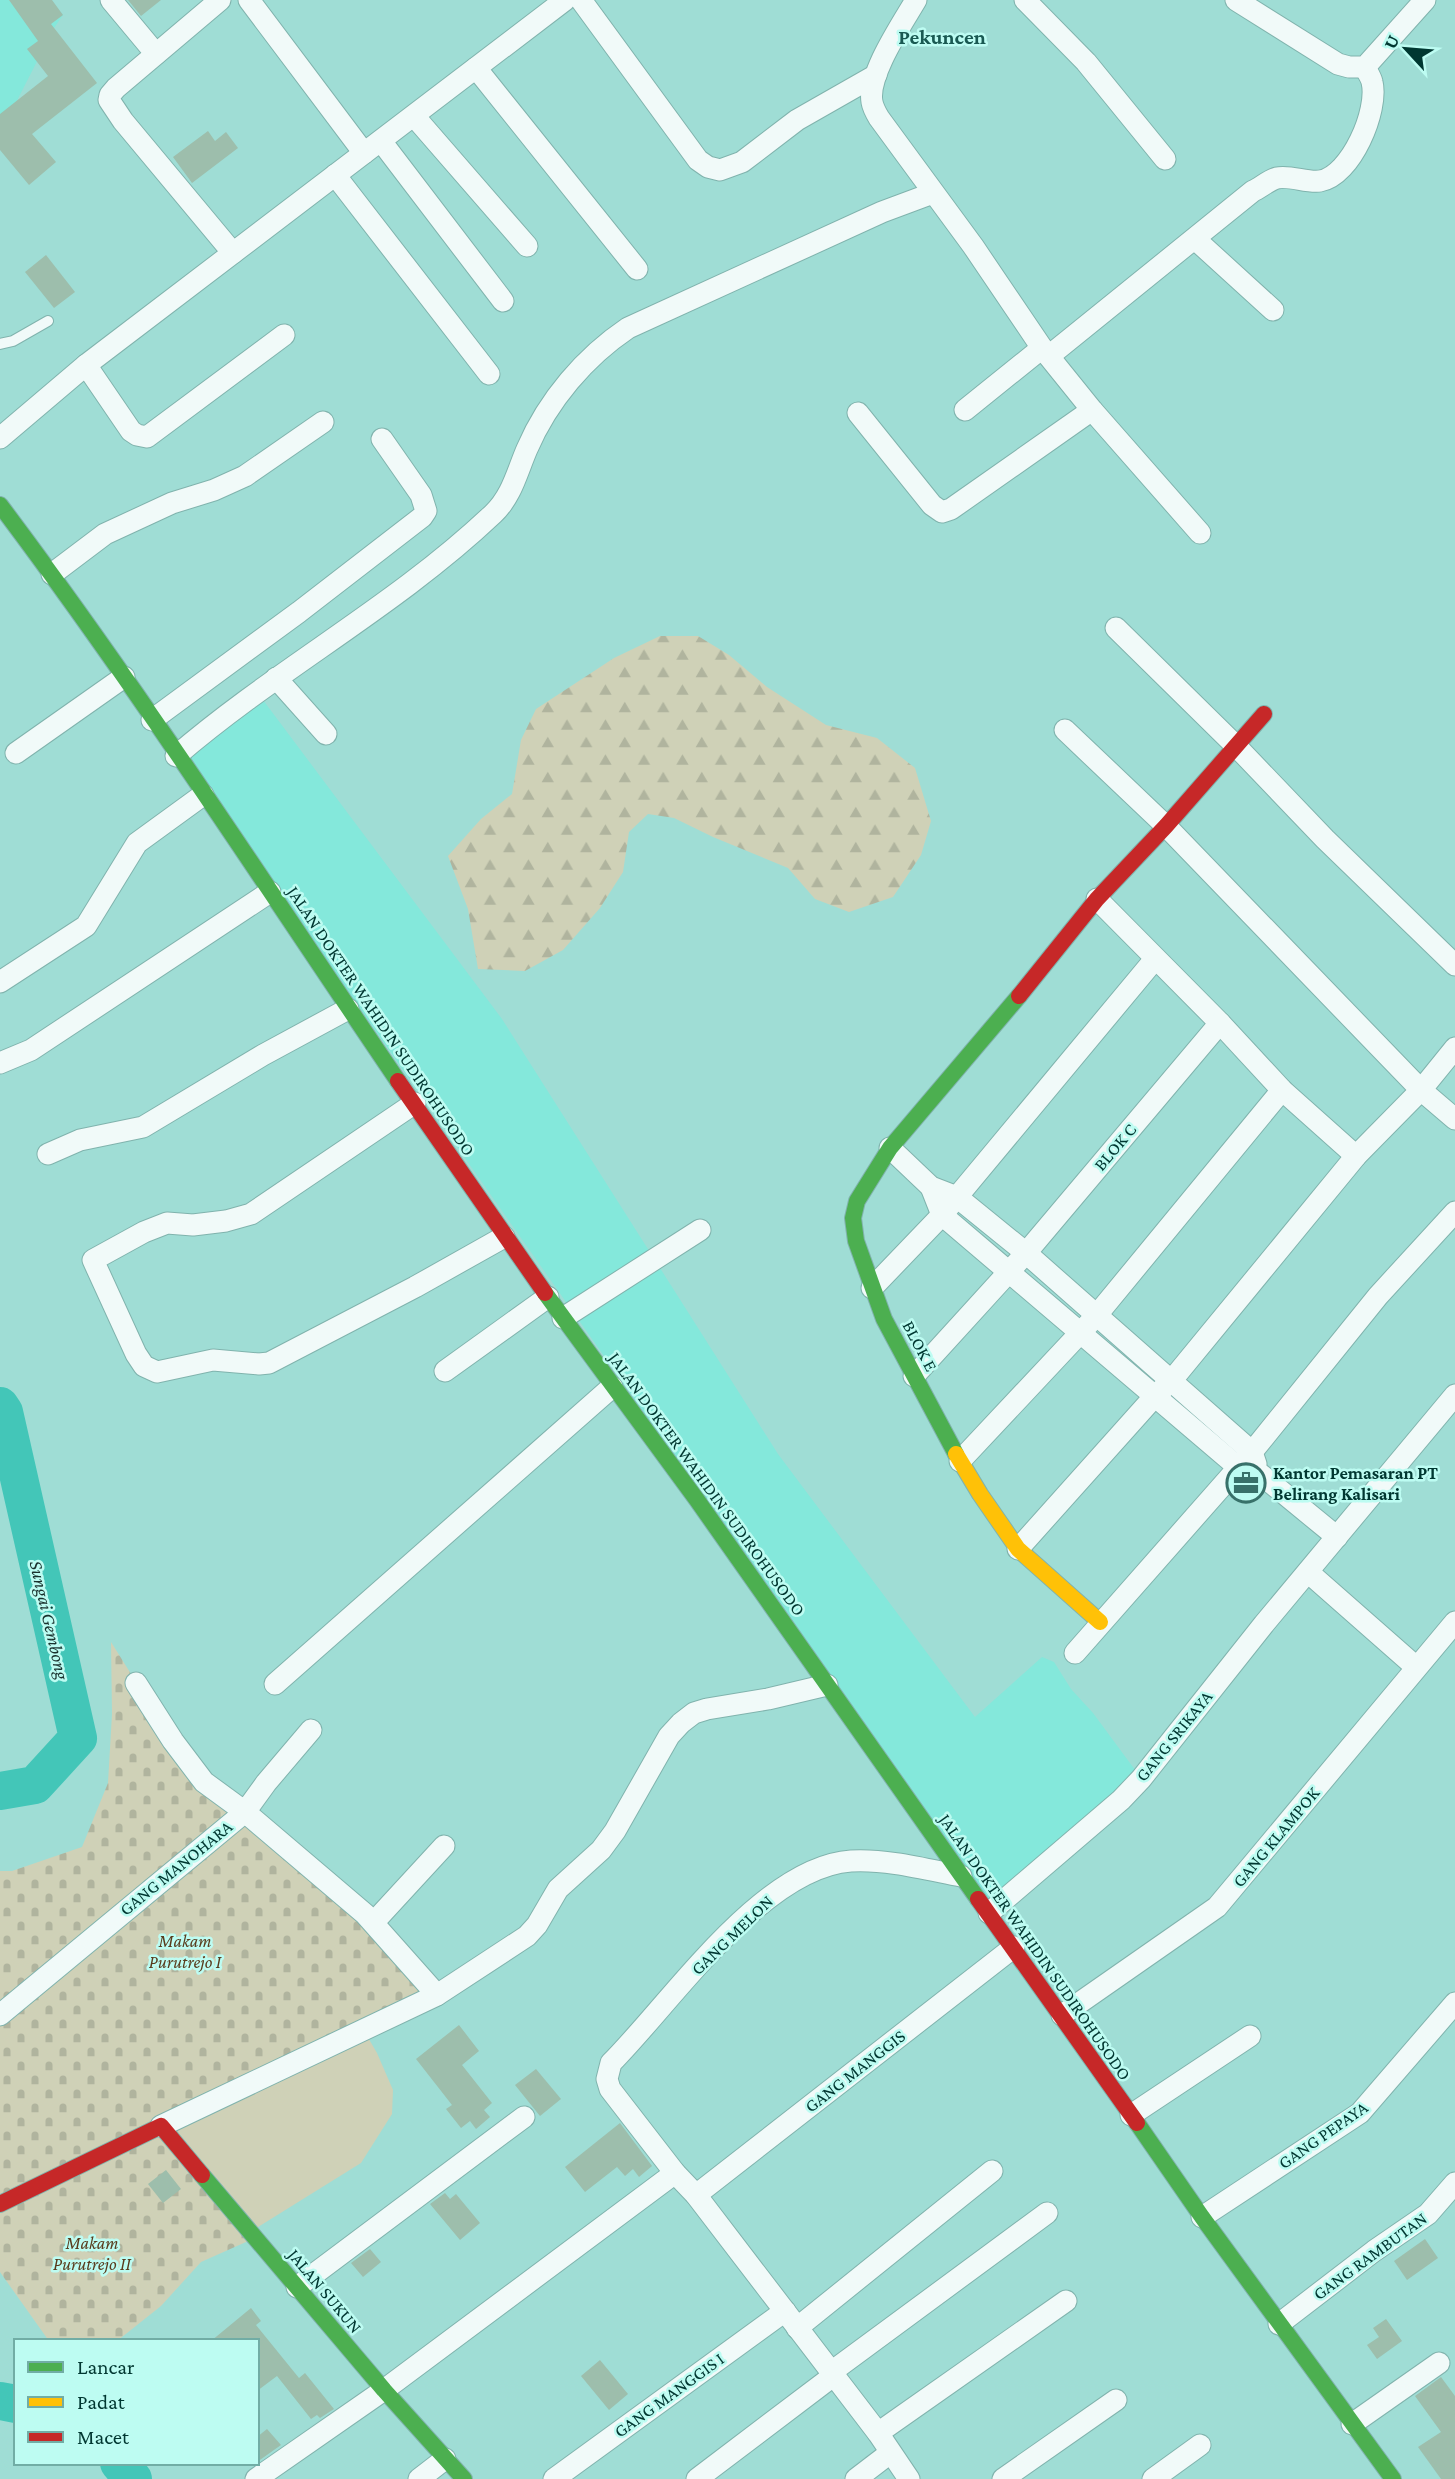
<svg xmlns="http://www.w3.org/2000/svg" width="1455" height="2479" font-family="'Crimson Pro',serif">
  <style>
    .built { fill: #84e8db }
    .grass { fill: #cfd1b7 }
    .forest { fill: url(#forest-firs) }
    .cemetery { fill: url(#cemetery-stones) }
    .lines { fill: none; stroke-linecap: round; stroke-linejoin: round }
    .river { stroke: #43c6b8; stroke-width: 38 }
    .building { fill: #9dbeac }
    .lane-casing { stroke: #80b3ad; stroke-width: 12 }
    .street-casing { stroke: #80b3ad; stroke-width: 23 }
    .fast-casing { stroke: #80b3ad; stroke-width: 18 }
    .slow-casing { stroke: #80b3ad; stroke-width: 18 }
    .jam-casing { stroke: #80b3ad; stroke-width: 18 }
    .lane { stroke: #f1faf9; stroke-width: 10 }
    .street { stroke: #f1faf9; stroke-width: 21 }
    .fast { stroke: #4caf50; stroke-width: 16 }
    .slow { stroke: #ffc107; stroke-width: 16 }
    .jam { stroke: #c62828; stroke-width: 16 }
    .labels { text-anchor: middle; stroke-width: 5; stroke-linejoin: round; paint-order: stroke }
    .street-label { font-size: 18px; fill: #003731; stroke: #bdfcf2 }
    .poi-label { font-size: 18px; font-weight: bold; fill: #003731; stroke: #bdfcf2; text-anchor: start }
    .park-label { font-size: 18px; font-style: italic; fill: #593b1d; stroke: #bdfcf2 }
    .water-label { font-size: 19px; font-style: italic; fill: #19312d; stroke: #bdfcf2 }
    .quarter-label { font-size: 21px; font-weight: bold; fill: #195952; stroke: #bdfcf2 }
  </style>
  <defs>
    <pattern id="forest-firs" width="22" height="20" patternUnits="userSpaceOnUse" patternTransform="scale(1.75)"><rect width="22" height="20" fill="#cfd1b7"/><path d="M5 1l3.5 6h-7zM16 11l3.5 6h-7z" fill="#b0b49e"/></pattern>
    <pattern id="cemetery-stones" width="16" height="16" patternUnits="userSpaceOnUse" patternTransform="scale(1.75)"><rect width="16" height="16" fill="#cfd1b7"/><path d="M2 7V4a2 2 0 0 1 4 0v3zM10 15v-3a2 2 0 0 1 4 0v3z" fill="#b0b49e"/></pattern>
  </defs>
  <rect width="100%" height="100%" fill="#9fddd5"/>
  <g class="built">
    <path d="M 0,0 L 51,0 L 63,15 L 54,28 L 0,134 Z"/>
    <path d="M 260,696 L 502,1019 L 778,1454 L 975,1717 L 1042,1657 L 1054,1662 L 1071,1689 L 1093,1713 L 1141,1778 L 994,1911 L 183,757 Z"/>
  </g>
  <path class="grass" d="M 363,2029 L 377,2053 L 393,2090 L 392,2114 L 361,2163 L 250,2232 L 161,2126 Z"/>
  <path class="forest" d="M 660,636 L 698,636 L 729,655 L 767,687 L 826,725 L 877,738 L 915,768 L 931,821 L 921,855 L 893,897 L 849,912 L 815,899 L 788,868 L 713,837 L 674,818 L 648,814 L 629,832 L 623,872 L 600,908 L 563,950 L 525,971 L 478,969 L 468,909 L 448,856 L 481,819 L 512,794 L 521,740 L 536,709 L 614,658 Z"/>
  <path class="cemetery" d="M 111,1642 L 173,1741 L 437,1995 L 161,2125 L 255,2238 L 201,2262 L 161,2306 L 117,2341 L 49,2341 L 0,2272 L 0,1871 L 12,1871 L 82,1847 L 108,1783 L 112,1714 Z"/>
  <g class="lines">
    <g class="river">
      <path d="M 0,1406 L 4,1412 L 78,1738 L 35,1785 L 0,1791"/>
      <path d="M 0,2401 L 16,2404"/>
      <path d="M 119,2463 L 133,2479"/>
    </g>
  </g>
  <g class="building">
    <path d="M 9,0 L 52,0 L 63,15 L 51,24 L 97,83 L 32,134 L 56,162 L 29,185 L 0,150 L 0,114 L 48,76 L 27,49 L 38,41 Z"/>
    <path d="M 128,0 L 161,0 L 141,16 Z"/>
    <path d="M 208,131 L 215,141 L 226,132 L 238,148 L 192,183 L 173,157 Z"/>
    <path d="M 46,255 L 75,292 L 54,308 L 25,272 Z"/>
    <path d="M 459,2025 L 479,2051 L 462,2065 L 492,2103 L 484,2110 L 490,2117 L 476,2129 L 470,2121 L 461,2128 L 446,2109 L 452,2105 L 416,2059 Z"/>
    <path d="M 536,2069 L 561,2099 L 540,2116 L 515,2085 Z"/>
    <path d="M 620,2123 L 652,2166 L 639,2177 L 633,2169 L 625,2176 L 617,2167 L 585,2192 L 565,2167 Z"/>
    <path d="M 166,2170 L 181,2189 L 163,2203 L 148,2184 Z"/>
    <path d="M 445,2193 L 450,2199 L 456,2194 L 480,2223 L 460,2240 L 430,2204 Z"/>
    <path d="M 1425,2239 L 1438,2258 L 1407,2280 L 1394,2261 Z"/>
    <path d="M 370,2249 L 381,2262 L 363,2277 L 351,2263 Z"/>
    <path d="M 251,2308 L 261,2321 L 256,2325 L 299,2378 L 305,2373 L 334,2409 L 320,2418 L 317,2415 L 311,2419 L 277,2376 L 257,2391 L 257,2341 L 211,2341 Z"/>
    <path d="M 1386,2319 L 1402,2341 L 1377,2359 L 1367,2345 L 1379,2337 L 1373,2328 Z"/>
    <path d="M 600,2360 L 628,2394 L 609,2410 L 581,2376 Z"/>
    <path d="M 1441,2377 L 1455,2396 L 1455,2479 L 1441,2479 L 1418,2447 L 1441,2432 L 1415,2396 Z"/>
    <path d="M 267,2429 L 281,2445 L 257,2462 L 257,2437 Z"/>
  </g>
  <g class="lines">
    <g class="lane-casing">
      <path id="lane" d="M 0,344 L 13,341 L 48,321"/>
    </g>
    <g class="street-casing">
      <g id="street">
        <path d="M 111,0 L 156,54"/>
        <path d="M 220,0 L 116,88 L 110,95 L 109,100 L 123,121 L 233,253"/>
        <path d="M 249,0 L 364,153"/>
        <path d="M 581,0 L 698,160 L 708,167 L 720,170 L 742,162 L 797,120 L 876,75"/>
        <path d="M 916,0 C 902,24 867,75 872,102 C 873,108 876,113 879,118 L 973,246 L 1042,348 L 1092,410 L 1200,533"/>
        <path d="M 1025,0 L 1086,62 L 1165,159"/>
        <path d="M 1236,0 L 1338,64 L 1349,67 L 1365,67 L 1425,0"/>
        <path d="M 476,68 L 637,269"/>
        <path d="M 414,116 L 527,246"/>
        <path d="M 381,141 L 503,301"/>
        <path d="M 335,175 L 489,374"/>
        <path d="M 1195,239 L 1273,310"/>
        <path d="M 1049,356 L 1253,191 C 1260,188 1269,180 1277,178 C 1290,175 1307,183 1320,181 C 1351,176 1379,110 1372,82 C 1371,77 1367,72 1365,67"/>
        <path d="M 86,365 L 131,431 L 137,435 L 147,437 L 284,335"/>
        <path d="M 965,410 L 1042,348"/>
        <path d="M 858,413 L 932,505 L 942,512 L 951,509 L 1092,410"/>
        <path d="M 0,438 L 86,365 L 565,0"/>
        <path d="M 52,574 L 105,534 L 172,503 L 214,490 L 245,476 L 323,422"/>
        <path d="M 1116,628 L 1236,746 L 1325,839 L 1455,965"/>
        <path d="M 276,678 L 326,734"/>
        <path d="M 152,720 L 299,612 L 422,517 L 426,511 L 421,495 L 382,439"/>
        <path d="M 1065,730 L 1166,826 L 1421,1090 L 1455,1119"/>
        <path d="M 16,753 L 124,677"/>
        <path d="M 176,756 C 277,669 396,606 493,514 C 512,496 517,472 527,449 C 548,400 585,357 628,328 L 882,212 L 933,193"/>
        <path d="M 1097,899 L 1220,1023 L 1282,1090 L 1356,1156"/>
        <path d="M 0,982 L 86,926 L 137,843 L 203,795"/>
        <path d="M 0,1063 L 31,1050 L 270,892"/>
        <path d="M 415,1103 L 251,1214 L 226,1221 L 193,1225 L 167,1223 L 144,1232 L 93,1260 L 136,1354 L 144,1366 L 157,1372 L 213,1360 L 259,1364 L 269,1363 L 415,1287 L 504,1237"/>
        <path d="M 890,1148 L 931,1187 L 957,1197 L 1026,1253 L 1252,1452 L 1256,1464"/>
        <path d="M 48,1154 L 80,1140 L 143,1127 L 263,1055 L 348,1009"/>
        <path d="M 931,1187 L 942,1215 L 1238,1467 L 1259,1473 L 1337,1537"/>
        <path d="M 872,1288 L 942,1215 L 1155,959"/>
        <path d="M 563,1318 L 700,1230"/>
        <path d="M 445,1371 L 548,1297"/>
        <path d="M 914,1376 L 1026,1253 L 1220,1023"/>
        <path d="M 960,1461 L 1096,1316 L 1282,1090"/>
        <path d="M 1018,1549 L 1154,1397 L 1172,1380 L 1356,1156 L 1421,1090 L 1455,1048"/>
        <path d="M 1308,1572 L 1416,1667"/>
        <path d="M 1075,1653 L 1252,1452 L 1378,1296 L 1455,1212"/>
        <path d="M 136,1683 L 173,1741 L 204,1782 L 245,1812 L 266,1783 L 311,1730"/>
        <path d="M 275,1684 L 612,1387"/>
        <path d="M 989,1913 L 1121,1800 L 1141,1779 L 1264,1624 L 1455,1395"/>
        <path d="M 374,1922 L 444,1846"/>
        <path d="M 0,2015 L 245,1812 L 365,1914 L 437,1995"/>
        <path d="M 1062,2015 L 1217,1907 L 1455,1622"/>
        <path d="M 1131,2115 L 1250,2036"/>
        <path d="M 161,2126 L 437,1995 L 527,1936 L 537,1925 L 558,1889 L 601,1850 L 615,1831 L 669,1736 L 681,1723 L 694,1713 L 707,1709 L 768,1699 L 827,1685"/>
        <path d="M 696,2195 L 1014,1947"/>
        <path d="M 1202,2217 L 1360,2113 L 1455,2003"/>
        <path d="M 297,2287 L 524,2117"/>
        <path d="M 1279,2324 L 1374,2251 L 1428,2214 L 1455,2183"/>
        <path d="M 797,2328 L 992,2171"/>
        <path d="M 830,2373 L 1047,2213"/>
        <path d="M 1352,2424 L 1439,2363"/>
        <path d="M 878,2433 L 1066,2301"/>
        <path d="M 256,2479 L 384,2390 L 675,2173"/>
        <path d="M 419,2479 L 445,2459"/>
        <path d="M 554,2479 L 785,2311"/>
        <path d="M 697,2479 L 833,2376"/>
        <path d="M 856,2479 L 890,2453"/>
        <path d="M 909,2479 L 878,2433 L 696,2195 L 675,2173 L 610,2089 L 607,2079 L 611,2063 C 671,2003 762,1867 851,1861 C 887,1859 925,1869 961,1876"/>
        <path d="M 1003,2479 L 1116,2400"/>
        <path d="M 1153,2479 L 1200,2445"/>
      </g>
    </g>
    <g class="fast-casing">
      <g id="fast">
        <path d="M 0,505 C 140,691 267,888 398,1081"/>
        <path d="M 545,1293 L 697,1500 L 978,1899"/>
        <path d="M 956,1454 L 884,1319 L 856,1241 L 853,1218 L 857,1201 L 890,1148 L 1019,996"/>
        <path d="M 1137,2123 L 1202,2217 L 1393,2479"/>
        <path d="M 202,2175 L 384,2390 L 464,2479"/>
      </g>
    </g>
    <g class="slow-casing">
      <path id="slow" d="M 956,1454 L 980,1494 L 1018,1549 L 1100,1622"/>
    </g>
    <g class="jam-casing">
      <g id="jam">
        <path d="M 1019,996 L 1097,899 L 1166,826 L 1264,714"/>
        <path d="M 398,1081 L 545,1293"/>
        <path d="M 978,1899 L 1137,2123"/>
        <path d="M 0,2204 L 161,2126 L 202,2175"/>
      </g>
    </g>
    <use href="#lane" class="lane"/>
    <use href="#street" class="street"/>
    <use href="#fast" class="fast"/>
    <use href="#slow" class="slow"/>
    <use href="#jam" class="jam"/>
  </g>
  <defs>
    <g id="office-ring" transform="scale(2.0125)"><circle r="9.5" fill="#bdfcf2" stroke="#38716a" stroke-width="1.5"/><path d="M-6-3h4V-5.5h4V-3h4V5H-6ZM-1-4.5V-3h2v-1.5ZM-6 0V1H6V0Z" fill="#38716a"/></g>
  </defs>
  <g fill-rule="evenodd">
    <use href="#office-ring" x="1246" y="1483"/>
  </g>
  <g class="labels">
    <g class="street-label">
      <text transform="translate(381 1021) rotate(56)" y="6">JALAN DOKTER WAHIDIN SUDIROHUSODO</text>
      <text transform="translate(1115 1147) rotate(-50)" y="6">BLOK C</text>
      <text transform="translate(920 1346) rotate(62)" y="6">BLOK E</text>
      <text transform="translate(707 1484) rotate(54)" y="6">JALAN DOKTER WAHIDIN SUDIROHUSODO</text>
      <text transform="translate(1174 1736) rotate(-51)" y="6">GANG SRIKAYA</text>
      <text transform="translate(1276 1837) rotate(-50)" y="6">GANG KLAMPOK</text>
      <text transform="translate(176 1868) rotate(-39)" y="6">GANG MANOHARA</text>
      <text transform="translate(732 1935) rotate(-44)" y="6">GANG MELON</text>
      <text transform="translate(1035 1947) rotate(55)" y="6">JALAN DOKTER WAHIDIN SUDIROHUSODO</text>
      <text transform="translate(855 2071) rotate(-38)" y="6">GANG MANGGIS</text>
      <text transform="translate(1323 2135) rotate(-35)" y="6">GANG PEPAYA</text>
      <text transform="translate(1370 2256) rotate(-36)" y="6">GANG RAMBUTAN</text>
      <text transform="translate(325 2291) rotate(50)" y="6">JALAN SUKUN</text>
      <text transform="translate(669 2395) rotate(-36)" y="6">GANG MANGGIS I</text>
    </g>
    <g class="poi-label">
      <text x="1273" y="1479">Kantor Pemasaran PT<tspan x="1273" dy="21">Belirang Kalisari</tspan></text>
    </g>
    <g class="park-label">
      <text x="185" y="1947">Makam<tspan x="185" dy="21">Purutrejo I</tspan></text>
      <text x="92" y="2249">Makam<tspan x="92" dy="21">Purutrejo II</tspan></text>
    </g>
    <g class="water-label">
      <text transform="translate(50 1620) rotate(77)" y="7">Sungai Gembong</text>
    </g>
    <g class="quarter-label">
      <text x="942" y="44">Pekuncen</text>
    </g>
  </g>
  <rect x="14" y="2339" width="245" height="126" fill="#bdfcf2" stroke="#71ada5" stroke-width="2"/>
  <rect x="28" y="2362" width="35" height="10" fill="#4caf50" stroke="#71ada5" stroke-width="2"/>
  <text x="77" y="2374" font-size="21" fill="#003731">Lancar</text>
  <rect x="28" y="2397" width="35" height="10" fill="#ffc107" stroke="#71ada5" stroke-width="2"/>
  <text x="77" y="2409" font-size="21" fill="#003731">Padat</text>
  <rect x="28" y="2432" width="35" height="10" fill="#c62828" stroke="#71ada5" stroke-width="2"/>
  <text x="77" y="2444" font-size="21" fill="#003731">Macet</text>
  <g transform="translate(1406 49) rotate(296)" stroke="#bdfcf2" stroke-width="5" paint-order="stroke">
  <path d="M0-5L12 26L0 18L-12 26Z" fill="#003731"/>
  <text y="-10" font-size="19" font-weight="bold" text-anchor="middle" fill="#003731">U</text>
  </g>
</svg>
